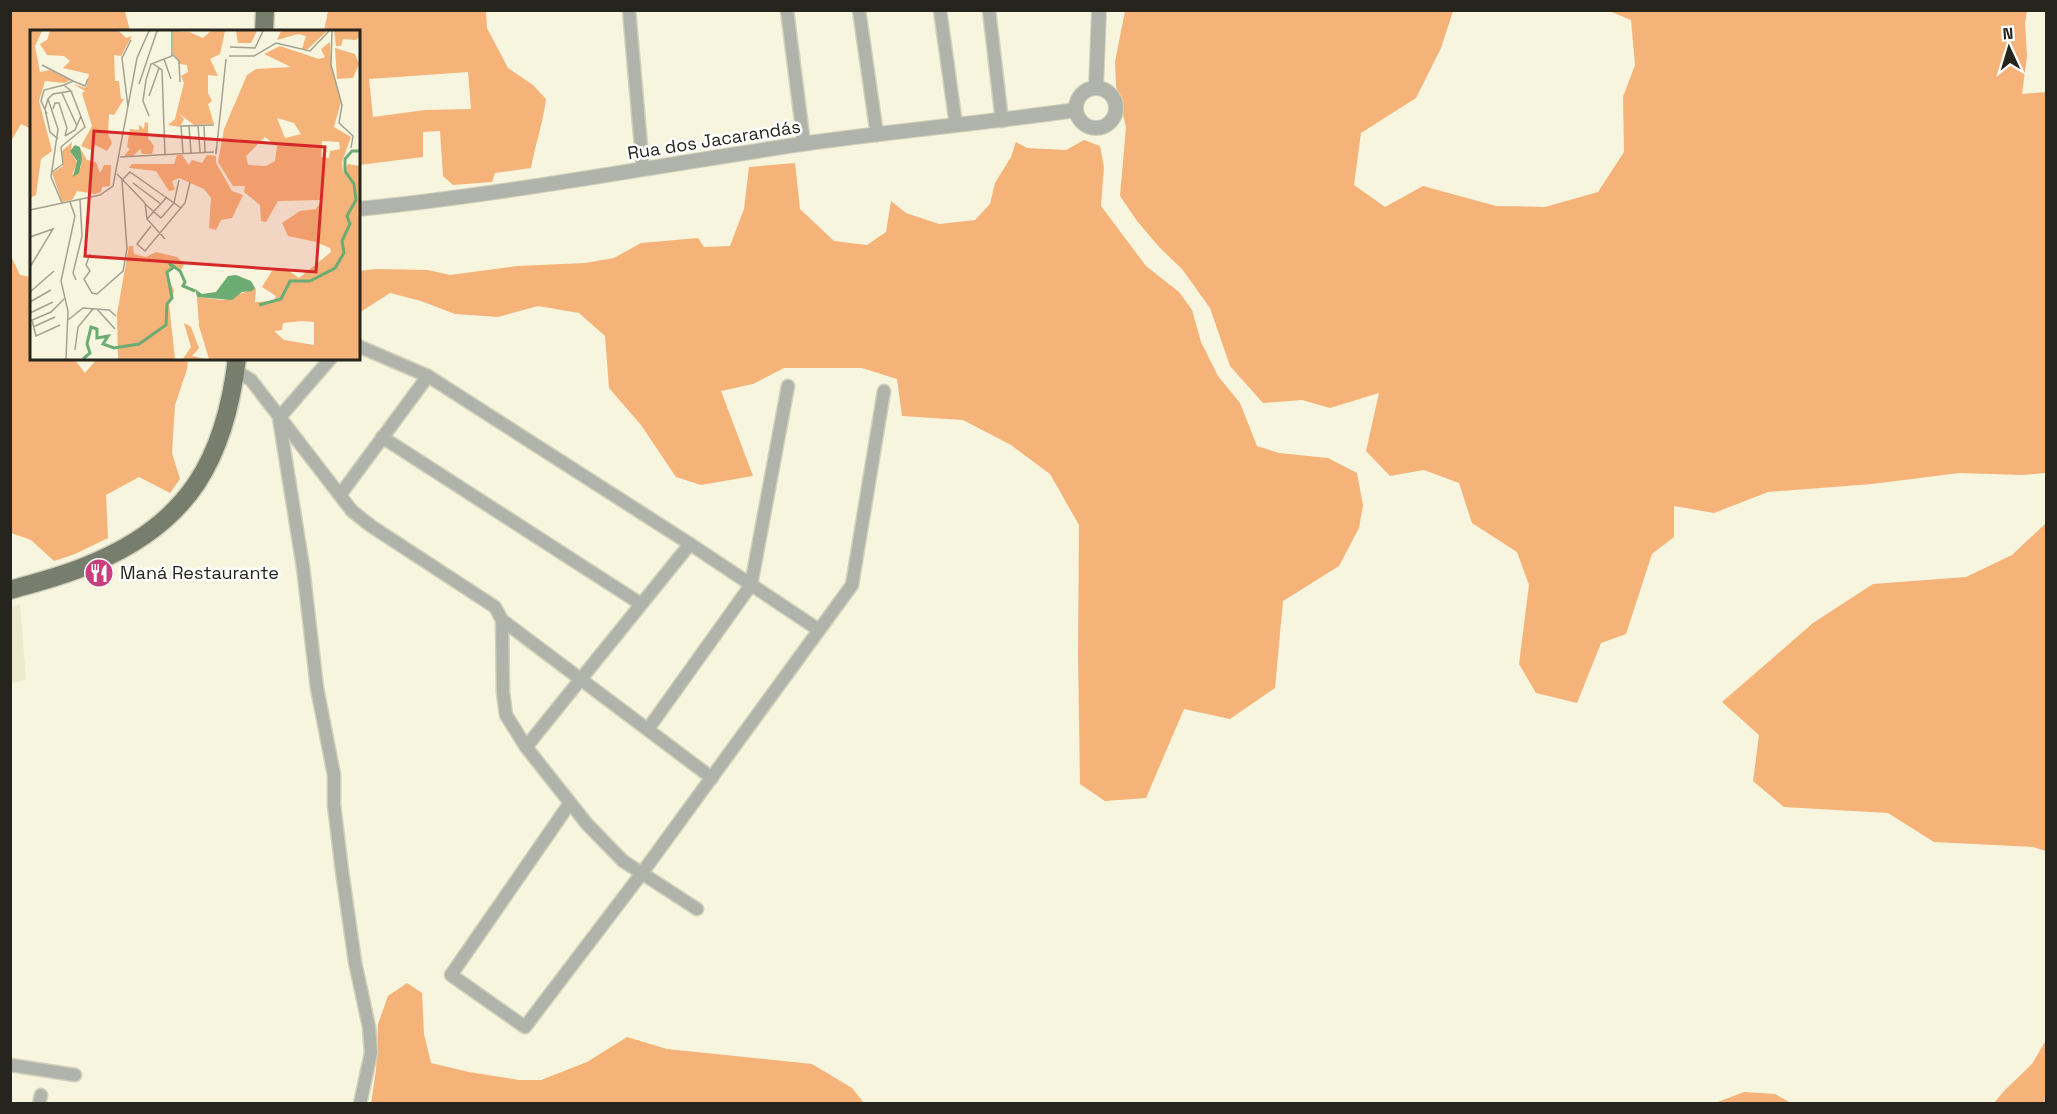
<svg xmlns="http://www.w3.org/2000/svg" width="2057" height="1114" font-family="'Space Grotesk',sans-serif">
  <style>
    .built { fill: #eceacb }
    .forest { fill: #f5b379; fill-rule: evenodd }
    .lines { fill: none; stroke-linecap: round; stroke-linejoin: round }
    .minor-casing { stroke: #d1d0bb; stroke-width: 15 }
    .tertiary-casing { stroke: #d1d0bb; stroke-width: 16 }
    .primary-casing { stroke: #d1d0bb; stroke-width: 21 }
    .minor { stroke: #b0b3aa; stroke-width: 12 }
    .tertiary { stroke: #b0b3aa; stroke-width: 14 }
    .primary { stroke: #777e6d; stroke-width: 18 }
    .labels { text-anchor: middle; stroke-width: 5; stroke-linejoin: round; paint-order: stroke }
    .street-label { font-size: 18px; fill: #26251d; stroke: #fff }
    .poi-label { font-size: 18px; fill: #26251d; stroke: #fff; text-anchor: start }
    .inset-river { fill: none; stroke: #6cac72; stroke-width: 3 }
    .inset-road { fill: none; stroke: #a3a291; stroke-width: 1.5 }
    .view { fill: #d62828; fill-opacity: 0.15; stroke: #d62828; stroke-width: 3 }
    .inset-edge { fill: none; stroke: #26251d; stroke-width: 3 }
  </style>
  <rect width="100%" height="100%" fill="#f7f5de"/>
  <path class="built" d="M 20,604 L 26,680 L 11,683 L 11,607 Z"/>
  <g class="forest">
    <path d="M 11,10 L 125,11 L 130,31 L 32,32 L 31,129 L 21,124 L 11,141 Z"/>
    <path d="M 328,11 L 486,11 L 487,28 L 508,68 L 533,85 L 546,99 C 543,123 535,145 531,168 L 495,173 L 492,182 L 453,185 L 443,176 L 440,131 L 423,132 L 423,157 L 359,165 L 358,32 L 324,31 ZM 468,72 L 471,109 L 425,110 L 373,117 L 369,79 Z"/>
    <path d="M 1125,11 L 1453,11 L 1441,48 L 1416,98 L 1361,133 L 1354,185 L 1385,207 L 1423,186 L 1496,206 L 1545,207 L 1598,192 L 1624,152 L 1623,97 L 1635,65 L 1631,20 L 1609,11 L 2027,11 L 2025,23 L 2027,56 L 2022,94 L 2046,92 L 2046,473 L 2022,475 L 1959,473 L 1872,484 L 1768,492 L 1714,513 L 1674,506 L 1674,537 L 1652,554 L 1626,634 L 1601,643 L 1577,703 L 1536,693 L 1519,664 L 1529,585 L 1517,552 L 1472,523 L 1459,483 L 1424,470 L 1390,476 L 1366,451 L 1379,393 L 1330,408 L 1302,400 L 1263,403 L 1230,366 L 1210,308 L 1182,269 L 1160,248 L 1137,221 L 1120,196 L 1126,127 L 1116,86 L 1115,62 Z"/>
    <path d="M 1084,140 L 1100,146 L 1104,167 L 1101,206 L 1146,266 L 1179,292 L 1192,310 L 1201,342 L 1218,376 L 1240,403 L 1257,446 L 1279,453 L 1328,458 L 1357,473 L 1363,505 L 1359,528 L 1339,566 L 1283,601 L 1275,688 L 1230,719 L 1184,709 L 1146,798 L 1105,801 L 1080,784 L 1078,653 L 1079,525 L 1050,474 L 1011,445 L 963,420 L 902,416 L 897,379 L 862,368 L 784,368 L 753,384 L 721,391 L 753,476 L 701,485 L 676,477 L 641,425 L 609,388 L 605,336 L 579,313 L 538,306 L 498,317 L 455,314 L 421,301 L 390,293 L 359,313 L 359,271 L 377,269 L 428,270 L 450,275 L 517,266 L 585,263 L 614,258 L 641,243 L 698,238 L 704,247 L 730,246 L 744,209 L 749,167 L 795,163 L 800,209 L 834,241 L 867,245 L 886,232 L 891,201 L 906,213 L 939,224 L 975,220 L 990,204 L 995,183 L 1011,157 L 1016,142 L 1027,148 L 1066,150 Z"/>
    <path d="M 11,256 L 20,275 L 31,277 L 32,358 L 74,359 L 85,373 L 97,359 L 188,359 L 187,369 L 175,405 L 172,453 L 180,479 L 170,493 L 139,477 L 106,495 L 108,538 L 75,554 L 54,561 L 31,540 L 11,533 Z"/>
    <path d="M 2046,523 L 2046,851 L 2033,847 L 1934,842 L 1888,813 L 1784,807 L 1753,781 L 1759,735 L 1722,702 L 1813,623 L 1873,584 L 1966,577 L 2012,555 Z"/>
    <path d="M 407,983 L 422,993 L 424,1034 L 431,1063 L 469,1072 L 519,1080 L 541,1080 L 587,1062 L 627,1037 L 667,1049 L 812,1064 L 852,1088 L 864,1103 L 371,1104 L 376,1070 L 378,1024 L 388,996 Z"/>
    <path d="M 2046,1040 L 2046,1103 L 1994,1103 L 2004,1091 L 2032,1064 Z"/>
    <path d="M 1744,1092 L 1775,1094 L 1791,1103 L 1715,1103 Z"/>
  </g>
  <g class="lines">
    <g class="minor-casing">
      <g id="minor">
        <path d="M 629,10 L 643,169"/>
        <path d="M 787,10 L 804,144"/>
        <path d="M 859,10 L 877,135"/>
        <path d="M 940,10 L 956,125"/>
        <path d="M 989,10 L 1002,121"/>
        <path d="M 358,346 L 428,376 L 690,544 L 819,630"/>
        <path d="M 331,358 L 279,418 L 303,567 L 317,688 L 334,775 L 334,805 L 342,871 L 355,962 L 369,1027 L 371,1053 L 360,1104"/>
        <path d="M 235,370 L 251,380 L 352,511 L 371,526 L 495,607 L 502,620 L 503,692 L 506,715 L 526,747 L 587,824 L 623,861 L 697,909"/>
        <path d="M 382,437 L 641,604"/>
        <path d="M 340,495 L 428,376"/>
        <path d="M 502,620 L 712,778"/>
        <path d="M 648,729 L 751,585 L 788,386"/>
        <path d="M 526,747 L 690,544"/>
        <path d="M 570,803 L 451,975 L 525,1027 L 642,873 L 852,585 L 884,391"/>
        <path d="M 10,1065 L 75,1075"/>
        <path d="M 39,1104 L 41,1095"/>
      </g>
    </g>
    <g class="tertiary-casing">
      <g id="tertiary">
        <path d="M 1096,88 L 1099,10"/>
        <circle cx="1096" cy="108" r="20"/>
        <path d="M 358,209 C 507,194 654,166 802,144 C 893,131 985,123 1076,110"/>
      </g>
    </g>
    <g class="primary-casing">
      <g id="primary">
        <path d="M 264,32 L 265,10"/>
        <path d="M 10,590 C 38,582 67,575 93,563 C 189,523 225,459 237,358"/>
      </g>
    </g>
    <use href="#minor" class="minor"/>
    <use href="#tertiary" class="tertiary"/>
    <use href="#primary" class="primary"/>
  </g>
  <defs>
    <g id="restaurant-disc" transform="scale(1.5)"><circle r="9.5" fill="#c8407b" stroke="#fff"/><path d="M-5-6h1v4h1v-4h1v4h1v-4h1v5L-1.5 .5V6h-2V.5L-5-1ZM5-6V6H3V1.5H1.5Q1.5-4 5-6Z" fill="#fff"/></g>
  </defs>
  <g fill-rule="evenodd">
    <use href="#restaurant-disc" x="99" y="573"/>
  </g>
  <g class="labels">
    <g class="street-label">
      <text transform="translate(714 140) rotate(-9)" y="6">Rua dos Jacarandás</text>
    </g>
    <g class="poi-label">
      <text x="120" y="579">Maná Restaurante</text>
    </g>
  </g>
  <g transform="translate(30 30)">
    <rect width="330" height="330" fill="#f7f5de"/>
    <path d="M 0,1 L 12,1 L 5,16 L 10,42 L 20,40 L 40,50 L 35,53 L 15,51 L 9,71 L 22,121 L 11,129 L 6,165 L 0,168 ZM 20,1 L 89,1 L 96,8 L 102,6 L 91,26 L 84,25 L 85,51 L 89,51 L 91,69 L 94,69 L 84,85 L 79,84 L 78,104 L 82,113 L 77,121 L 65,115 L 61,120 L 51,116 L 62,96 L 52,63 L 55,61 L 43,54 L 56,58 L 59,44 L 33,38 L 40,31 L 34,26 L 17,25 L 10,14 L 17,10 ZM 143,1 L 159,2 L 173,8 L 181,1 L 195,1 L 190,24 L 180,29 L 188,46 L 178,45 L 178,63 L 182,71 L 178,74 L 184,94 L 164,95 L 148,83 L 154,89 L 150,97 L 138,95 L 145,89 L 154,53 L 151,46 L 158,42 L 157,35 L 150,34 L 143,23 ZM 206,1 L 227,1 L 221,13 L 208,13 ZM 251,1 L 297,1 L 278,19 L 272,19 L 276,6 L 268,4 L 247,10 ZM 304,1 L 330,1 L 330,6 L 326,10 L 313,9 L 311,16 L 306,16 ZM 300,12 L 301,33 L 311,72 L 304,97 L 321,107 L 312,132 L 313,143 L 318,134 L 330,136 L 330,329 L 179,329 L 169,296 L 167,267 L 193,270 L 226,258 L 225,272 L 244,271 L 246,266 L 232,257 L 242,241 L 255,238 L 269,248 L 301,222 L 300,218 L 286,212 L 258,206 L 252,193 L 270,181 L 286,179 L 292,170 L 248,171 L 236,192 L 231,191 L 230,175 L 214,162 L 215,156 L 203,156 L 188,132 L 194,99 L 217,45 L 226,39 L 261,37 L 234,24 L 250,16 L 289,29 L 295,27 L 291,19 ZM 247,88 L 264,93 L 271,104 L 255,108 ZM 235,107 L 247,116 L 245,131 L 236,136 L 218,135 L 216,126 ZM 292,111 L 309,112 L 310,119 L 300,121 L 299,128 L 291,127 ZM 272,291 L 284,292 L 284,315 L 254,310 L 244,301 L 252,300 L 253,293 ZM 305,18 L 325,24 L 329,34 L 323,48 L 307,49 ZM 115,92 L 118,93 L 118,108 L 124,116 L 122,124 L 112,124 L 110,119 L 103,126 L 94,126 L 100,119 L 97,117 L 100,99 L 109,100 L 109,95 L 114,99 ZM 42,112 L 41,121 L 47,133 L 42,145 L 51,137 L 50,118 L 57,130 L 66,132 L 70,143 L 74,135 L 81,135 L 80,156 L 72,157 L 71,162 L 65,164 L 47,161 L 42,170 L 32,172 L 22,143 L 33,136 L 32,121 ZM 147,125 L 152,125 L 159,135 L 162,130 L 172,133 L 177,125 L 186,126 L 186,133 L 202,161 L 213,165 L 202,188 L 191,190 L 186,200 L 179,198 L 181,168 L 174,159 L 149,148 L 142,151 L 145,160 L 139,161 L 126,141 L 99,138 L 102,134 L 144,134 ZM 99,216 L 103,216 L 104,224 L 116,227 L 126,222 L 147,227 L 154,234 L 151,240 L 140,232 L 142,239 L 136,242 L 144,261 L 139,274 L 145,329 L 88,329 L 87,284 ZM 154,293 L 161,297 L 169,318 L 162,326 L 175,329 L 153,329 L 161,317 Z" fill="#f5b379" fill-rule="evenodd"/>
    <path d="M 45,115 L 50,117 L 52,129 L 49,143 L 43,147 L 47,131 L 40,121 ZM 206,245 L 221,251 L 225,258 L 222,261 L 212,262 L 202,270 L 167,267 L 165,259 L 172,264 L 186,262 L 198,246 Z" fill="#6cac72"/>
    <path class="inset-river" d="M 229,275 L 251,269 L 260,251 L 280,251 L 305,238 L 314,223 L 312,211 L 320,194 L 317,186 L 326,170 L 324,154 L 315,141 L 315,129 L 322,121 L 330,121M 53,329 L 60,323 L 57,314 L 61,297 L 67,299 L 67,308 L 78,306 L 73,314 L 84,318 L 109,314 L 136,295 L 137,274 L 142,268 L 137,242 L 143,238 L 139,233 L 150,241 L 155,252 L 153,256 L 165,261"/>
    <path class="inset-road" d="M 302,1 L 301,35 L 312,75 L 309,93 L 323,106 L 321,118M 200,17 L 225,18 L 233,1M 142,24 L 149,31 L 150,52M 199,26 L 224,26 L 246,13 L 280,21 L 299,1M 134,29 L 141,49M 122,33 L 132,40 L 135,125M 12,35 L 43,51M 109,54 L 127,1M 32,63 L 47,96M 119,66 L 129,38M 18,69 L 15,79 L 20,102 L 28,109M 98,77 L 92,28 L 101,10M 23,79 L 25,73 L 29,73 L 37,98 L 35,106M 17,84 L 11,71 L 14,60 L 34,55M 119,86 L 113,71 L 116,50 L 121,34 L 142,26 L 142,1M 168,95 L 170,122M 174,95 L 175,122M 159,96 L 161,123M 35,106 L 45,100 L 51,86M 186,119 L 186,124 L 196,29M 153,123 L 151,96 L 184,95M 90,127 L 184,122M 22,142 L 33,134 L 31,117 L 55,97 L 41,61M 87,144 L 115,173 L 117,189 L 135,209M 103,153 L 131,174M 32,173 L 21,147 L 28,99 L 18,69 L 23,64 L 41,61 L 34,55 L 43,51 L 55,56 L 58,49M 115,174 L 131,188M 0,180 L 70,165 L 83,156 L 107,28 L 119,1M 131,188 L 144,173 L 149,150M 117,189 L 137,167M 121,196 L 107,214 L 115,221 L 155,173 L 160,152M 0,207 L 23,199 L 0,237M 60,224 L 56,235 L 60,241 L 54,249 L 62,263 L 67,264 L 93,241 L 97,219 L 92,150 L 100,142 L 151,178M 46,250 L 43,243 L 52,206 L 50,170M 0,262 L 24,241M 0,272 L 21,260M 67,279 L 85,299M 0,283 L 23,272M 2,290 L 6,306 L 30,295M 38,290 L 53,278 L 79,280 L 86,286M 0,291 L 21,282 L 34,269M 3,297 L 25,287M 45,320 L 48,297 L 63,279M 36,329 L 38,281 L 31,251 L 45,186 L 40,172"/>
    <path class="view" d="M 64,101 L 295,117 L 286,242 L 55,226 Z"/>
    <rect width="330" height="330" class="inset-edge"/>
  </g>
  <rect width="2057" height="1114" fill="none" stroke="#26251d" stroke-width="24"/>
  <g transform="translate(2009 48) rotate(356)" stroke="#ffffff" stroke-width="4.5" paint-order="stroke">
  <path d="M0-4.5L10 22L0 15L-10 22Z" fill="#26251d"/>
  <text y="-9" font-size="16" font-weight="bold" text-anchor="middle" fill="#26251d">N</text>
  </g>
</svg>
